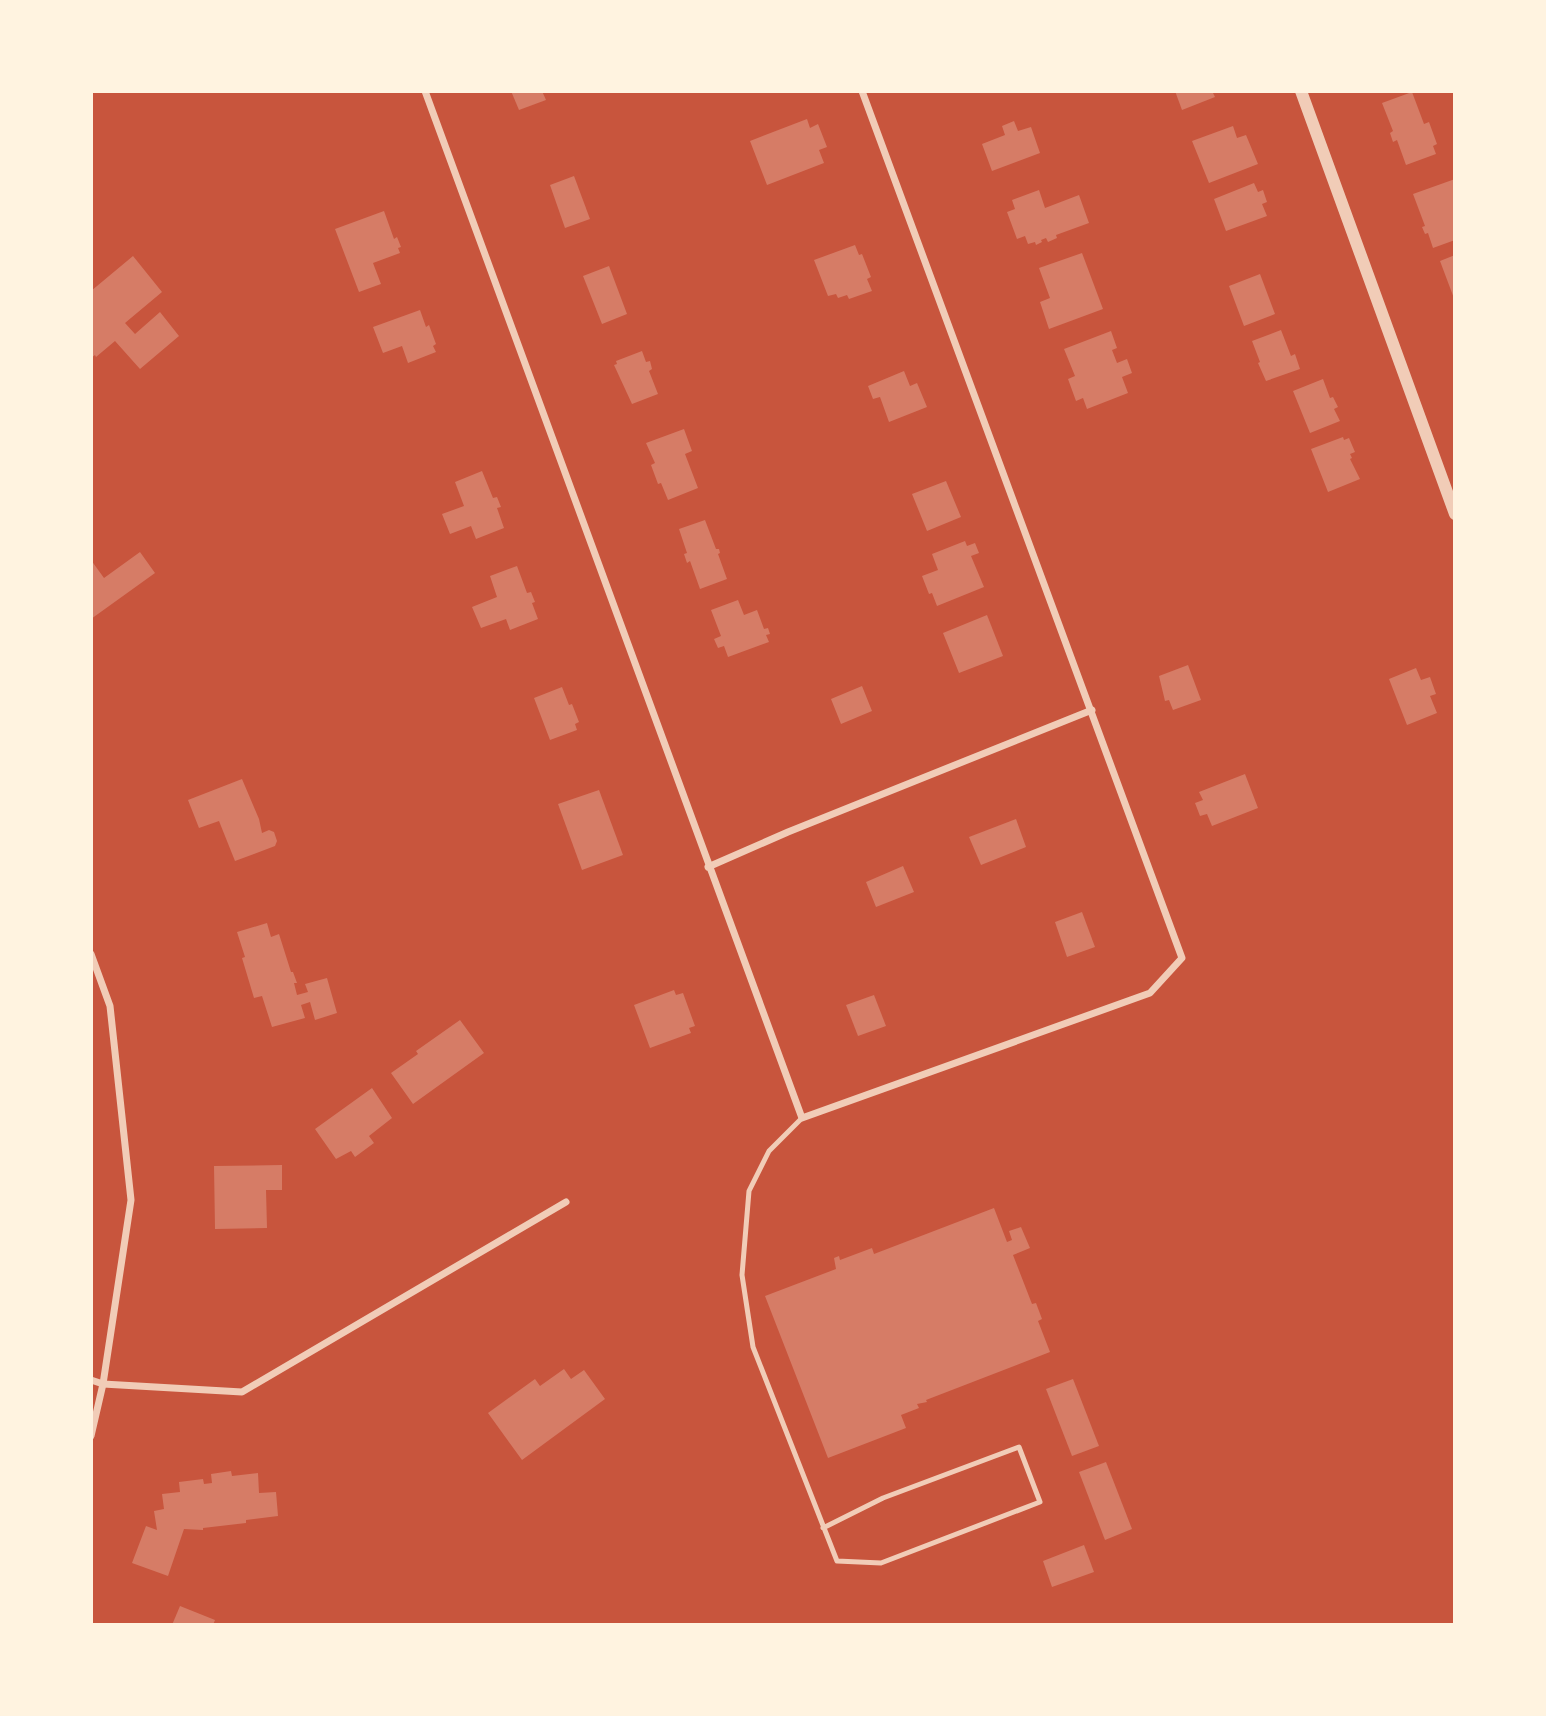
<svg xmlns="http://www.w3.org/2000/svg" width="1546" height="1716" font-family="'Titillium Web',sans-serif">
  <style>
    .building { fill: #d67c66 }
    .lines { fill: none; stroke-linecap: round; stroke-linejoin: round }
    .service { stroke: #f1ccb7; stroke-width: 5 }
    .minor { stroke: #f1ccb7; stroke-width: 7 }
    .tertiary { stroke: #f1ccb7; stroke-width: 12 }
  </style>
  <rect width="100%" height="100%" fill="#c8553d"/>
  <g class="building">
    <path d="M 511,91 L 542,91 L 546,100 L 519,110 Z"/>
    <path d="M 1175,91 L 1212,91 L 1215,97 L 1182,110 Z"/>
    <path d="M 1412,92 L 1424,124 L 1429,122 L 1437,144 L 1433,146 L 1436,154 L 1406,165 L 1397,140 L 1393,142 L 1390,133 L 1393,131 L 1382,103 Z"/>
    <path d="M 807,119 L 810,128 L 818,124 L 827,147 L 819,150 L 824,163 L 767,185 L 750,141 Z"/>
    <path d="M 1014,121 L 1018,131 L 1031,127 L 1040,153 L 992,171 L 982,144 L 1005,135 L 1002,126 Z"/>
    <path d="M 1233,126 L 1237,138 L 1246,135 L 1258,164 L 1209,183 L 1192,141 Z"/>
    <path d="M 574,176 L 590,219 L 565,228 L 550,185 Z"/>
    <path d="M 1455,179 L 1455,204 L 1453,205 L 1455,211 L 1455,240 L 1433,248 L 1428,233 L 1425,234 L 1422,227 L 1425,226 L 1413,194 Z"/>
    <path d="M 1254,183 L 1258,192 L 1263,190 L 1267,202 L 1262,204 L 1267,216 L 1226,231 L 1214,199 Z"/>
    <path d="M 1039,190 L 1045,208 L 1079,195 L 1089,223 L 1056,235 L 1057,238 L 1048,242 L 1046,238 L 1041,240 L 1042,242 L 1036,245 L 1035,242 L 1028,244 L 1025,236 L 1017,239 L 1007,212 L 1015,209 L 1012,200 Z"/>
    <path d="M 384,211 L 394,239 L 397,237 L 401,247 L 398,248 L 400,253 L 373,263 L 381,284 L 359,292 L 335,229 Z"/>
    <path d="M 855,245 L 859,255 L 862,254 L 871,277 L 867,279 L 872,291 L 849,299 L 847,295 L 838,298 L 836,294 L 828,296 L 814,260 Z"/>
    <path d="M 1082,253 L 1103,309 L 1049,329 L 1040,302 L 1050,298 L 1039,268 Z"/>
    <path d="M 1455,255 L 1455,301 L 1440,261 Z"/>
    <path d="M 133,256 L 162,292 L 125,323 L 135,334 L 160,312 L 179,336 L 140,369 L 115,341 L 96,357 L 95,355 L 91,358 L 91,291 Z"/>
    <path d="M 609,266 L 627,314 L 602,324 L 583,276 Z"/>
    <path d="M 1260,274 L 1275,314 L 1244,326 L 1229,286 Z"/>
    <path d="M 420,310 L 426,327 L 429,325 L 436,344 L 433,346 L 436,352 L 408,363 L 402,346 L 383,353 L 373,327 Z"/>
    <path d="M 1281,330 L 1291,356 L 1295,354 L 1300,369 L 1266,381 L 1258,363 L 1260,362 L 1252,341 Z"/>
    <path d="M 1111,331 L 1117,348 L 1112,350 L 1117,363 L 1127,359 L 1132,373 L 1122,377 L 1128,393 L 1087,409 L 1083,398 L 1076,401 L 1068,379 L 1075,376 L 1064,349 Z"/>
    <path d="M 642,351 L 646,362 L 650,361 L 652,369 L 649,371 L 658,394 L 632,404 L 614,365 L 617,364 L 616,361 Z"/>
    <path d="M 904,371 L 910,386 L 917,383 L 927,407 L 889,422 L 880,397 L 873,399 L 868,386 Z"/>
    <path d="M 1323,379 L 1330,398 L 1333,397 L 1338,407 L 1334,409 L 1340,421 L 1310,433 L 1293,391 Z"/>
    <path d="M 684,429 L 692,451 L 685,454 L 698,488 L 668,500 L 661,483 L 658,484 L 651,465 L 655,463 L 646,443 Z"/>
    <path d="M 1343,437 L 1344,440 L 1349,438 L 1355,452 L 1350,454 L 1352,458 L 1350,459 L 1360,479 L 1328,492 L 1311,449 Z"/>
    <path d="M 482,471 L 493,498 L 497,497 L 501,507 L 497,508 L 504,528 L 476,539 L 471,526 L 450,534 L 442,514 L 464,506 L 455,482 Z"/>
    <path d="M 946,481 L 961,517 L 927,531 L 912,494 Z"/>
    <path d="M 705,520 L 716,549 L 719,549 L 720,553 L 718,554 L 727,579 L 700,589 L 690,561 L 687,563 L 684,554 L 687,553 L 679,529 Z"/>
    <path d="M 965,541 L 967,546 L 975,543 L 979,553 L 971,556 L 984,587 L 937,606 L 932,593 L 929,594 L 922,576 L 938,570 L 932,554 Z"/>
    <path d="M 140,552 L 155,573 L 91,619 L 91,560 L 104,578 Z"/>
    <path d="M 517,566 L 527,593 L 531,592 L 535,602 L 532,603 L 538,619 L 510,630 L 506,619 L 481,628 L 472,607 L 497,597 L 490,576 Z"/>
    <path d="M 738,600 L 744,615 L 757,610 L 764,629 L 768,628 L 770,634 L 766,635 L 769,642 L 728,657 L 724,646 L 718,648 L 714,639 L 721,636 L 711,610 Z"/>
    <path d="M 987,615 L 1003,656 L 959,673 L 943,633 Z"/>
    <path d="M 1188,665 L 1201,700 L 1173,710 L 1169,700 L 1165,701 L 1159,676 Z"/>
    <path d="M 1416,668 L 1421,680 L 1430,677 L 1436,694 L 1430,696 L 1437,713 L 1407,725 L 1389,679 Z"/>
    <path d="M 862,686 L 872,711 L 841,724 L 831,699 Z"/>
    <path d="M 562,687 L 569,705 L 572,704 L 579,722 L 575,724 L 577,730 L 550,740 L 534,698 Z"/>
    <path d="M 1245,774 L 1258,808 L 1212,826 L 1207,814 L 1200,816 L 1195,803 L 1203,800 L 1199,792 Z"/>
    <path d="M 242,779 L 259,819 L 262,833 L 269,830 L 274,832 L 277,841 L 275,846 L 235,861 L 219,821 L 199,828 L 188,800 Z"/>
    <path d="M 599,790 L 623,855 L 582,870 L 558,804 Z"/>
    <path d="M 1016,819 L 1026,847 L 981,865 L 969,837 Z"/>
    <path d="M 903,866 L 914,892 L 876,907 L 866,882 Z"/>
    <path d="M 1082,912 L 1095,947 L 1067,957 L 1055,922 Z"/>
    <path d="M 267,923 L 271,937 L 279,934 L 291,972 L 293,972 L 297,983 L 294,983 L 297,995 L 308,992 L 305,984 L 327,978 L 337,1013 L 315,1020 L 310,1002 L 301,1005 L 305,1018 L 272,1027 L 262,996 L 254,998 L 242,958 L 245,957 L 237,932 Z"/>
    <path d="M 674,990 L 676,995 L 683,993 L 695,1026 L 689,1028 L 691,1033 L 650,1048 L 634,1005 Z"/>
    <path d="M 874,995 L 886,1026 L 858,1036 L 846,1005 Z"/>
    <path d="M 460,1020 L 484,1053 L 413,1104 L 391,1073 L 418,1054 L 416,1051 Z"/>
    <path d="M 372,1088 L 392,1118 L 369,1136 L 374,1143 L 355,1157 L 351,1151 L 336,1159 L 315,1129 Z"/>
    <path d="M 282,1165 L 282,1190 L 266,1190 L 267,1228 L 215,1229 L 214,1166 Z"/>
    <path d="M 994,1208 L 1007,1242 L 1012,1240 L 1009,1231 L 1021,1227 L 1030,1248 L 1013,1255 L 1032,1304 L 1036,1303 L 1042,1319 L 1038,1321 L 1050,1352 L 926,1400 L 927,1402 L 917,1404 L 919,1408 L 901,1415 L 906,1428 L 828,1458 L 765,1296 L 836,1269 L 834,1258 L 839,1256 L 840,1260 L 872,1248 L 874,1254 Z"/>
    <path d="M 564,1369 L 571,1379 L 584,1370 L 605,1399 L 522,1460 L 488,1413 L 535,1379 L 540,1386 Z"/>
    <path d="M 1073,1379 L 1099,1446 L 1072,1456 L 1046,1389 Z"/>
    <path d="M 1106,1462 L 1132,1529 L 1105,1540 L 1079,1472 Z"/>
    <path d="M 231,1471 L 232,1476 L 258,1473 L 259,1493 L 276,1492 L 278,1516 L 246,1520 L 246,1523 L 203,1528 L 203,1530 L 184,1529 L 168,1576 L 132,1563 L 146,1526 L 157,1530 L 154,1511 L 164,1509 L 162,1494 L 180,1492 L 179,1482 L 203,1479 L 204,1484 L 212,1483 L 211,1474 Z"/>
    <path d="M 1084,1545 L 1094,1572 L 1052,1587 L 1043,1561 Z"/>
    <path d="M 180,1606 L 215,1620 L 213,1625 L 172,1625 Z"/>
  </g>
  <g class="lines">
    <path class="service" d="M 802,1118 L 769,1151 L 749,1191 L 742,1275 L 753,1347 L 837,1561 L 881,1563 L 1040,1502 L 1019,1447 L 883,1498 L 823,1528"/>
    <g class="minor">
      <path d="M 425,91 L 802,1118 L 1150,993 L 1182,958 L 862,91"/>
      <path d="M 708,867 L 788,832 L 1092,710"/>
      <path d="M 91,954 L 110,1006 L 131,1200 L 103,1384 L 91,1436"/>
      <path d="M 91,1380 L 103,1384 L 242,1392 L 566,1202"/>
    </g>
    <path class="tertiary" d="M 1301,91 L 1455,514"/>
  </g>
  <rect width="1546" height="1716" fill="none" stroke="#fff3e0" stroke-width="186"/>
</svg>
